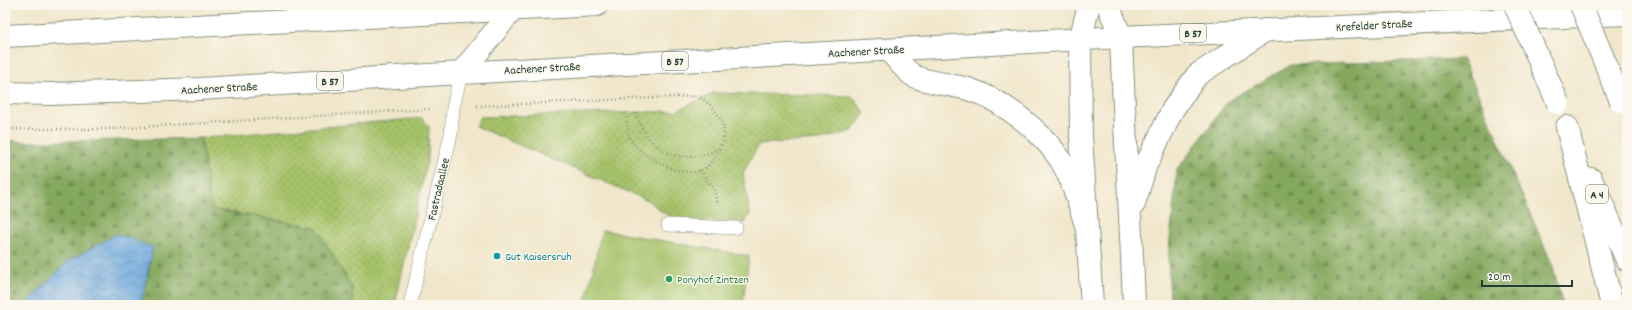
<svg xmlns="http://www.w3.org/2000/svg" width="1632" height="310" font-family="Dekko,sans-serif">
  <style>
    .grass { fill: url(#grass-dots); stroke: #62804e }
    .forest { fill: url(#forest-firs); stroke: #527248 }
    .garden { fill: #a6c269; stroke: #62804e }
    .water { fill: url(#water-waves); stroke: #467288 }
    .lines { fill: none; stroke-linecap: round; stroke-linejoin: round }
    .service-casing { stroke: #88927f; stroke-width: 14 }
    .primary-casing { stroke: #88927f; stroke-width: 24 }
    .motorway-casing { stroke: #88927f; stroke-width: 24 }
    .path { stroke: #88927f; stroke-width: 2.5; stroke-dasharray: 1 3; stroke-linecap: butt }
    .service { stroke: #fff; stroke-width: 13 }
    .primary { stroke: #fff; stroke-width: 22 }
    .motorway { stroke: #fff; stroke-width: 22 }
    .motorway-bridge-casing { stroke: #88927f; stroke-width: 24; stroke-linecap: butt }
    .motorway-bridge { stroke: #fff; stroke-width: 22 }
    .culture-dot { fill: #0f9aa8; stroke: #fbf7ec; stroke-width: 1.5 }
    .leisure-dot { fill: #2e9e5b; stroke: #fbf7ec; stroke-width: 1.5 }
    .labels { text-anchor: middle; stroke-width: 3; stroke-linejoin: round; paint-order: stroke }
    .shield { fill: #fbf7ec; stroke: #61756b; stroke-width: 1 }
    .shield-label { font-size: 11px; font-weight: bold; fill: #1f3d34 }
    .street-label { font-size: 12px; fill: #1f3d34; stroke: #fbf7ec }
    .culture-label { font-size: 12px; fill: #0d838f; stroke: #fbf7ec; text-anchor: start }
    .leisure-label { font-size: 12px; fill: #27864d; stroke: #fbf7ec; text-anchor: start }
  </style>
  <defs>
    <pattern id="grass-dots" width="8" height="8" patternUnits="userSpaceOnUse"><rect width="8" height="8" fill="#a6c269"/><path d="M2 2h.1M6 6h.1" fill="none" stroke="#879f57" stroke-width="1.8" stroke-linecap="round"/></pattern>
    <pattern id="forest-firs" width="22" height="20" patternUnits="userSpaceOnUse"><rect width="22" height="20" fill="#84a85d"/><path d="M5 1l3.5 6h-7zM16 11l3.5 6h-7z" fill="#6b8a4e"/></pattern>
    <pattern id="water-waves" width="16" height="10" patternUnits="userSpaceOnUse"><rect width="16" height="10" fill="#6ea7dd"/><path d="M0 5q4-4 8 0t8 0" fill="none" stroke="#5a89b4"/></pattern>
  </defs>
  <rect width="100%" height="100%" fill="#fbf7ec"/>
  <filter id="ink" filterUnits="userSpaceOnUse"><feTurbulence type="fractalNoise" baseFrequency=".025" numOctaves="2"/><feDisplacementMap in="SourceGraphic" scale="8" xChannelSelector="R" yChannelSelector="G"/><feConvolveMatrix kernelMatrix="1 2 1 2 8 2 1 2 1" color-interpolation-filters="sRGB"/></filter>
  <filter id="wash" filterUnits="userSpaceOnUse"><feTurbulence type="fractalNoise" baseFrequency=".012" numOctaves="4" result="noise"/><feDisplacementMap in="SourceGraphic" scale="16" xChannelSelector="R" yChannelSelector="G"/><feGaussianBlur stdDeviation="0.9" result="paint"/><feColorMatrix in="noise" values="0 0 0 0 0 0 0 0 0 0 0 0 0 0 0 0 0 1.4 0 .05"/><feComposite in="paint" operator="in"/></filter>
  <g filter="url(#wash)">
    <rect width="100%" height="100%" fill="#f0e6ca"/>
    <g class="grass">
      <path d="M 714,93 L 852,96 L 865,113 L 852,131 L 820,140 L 759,144 L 743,173 L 750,214 L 744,223 L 674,220 L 647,200 L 475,126 L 480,117 L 676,111 Z"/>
      <path d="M 422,118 L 429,127 L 428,156 L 395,305 L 353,305 L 352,287 L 316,227 L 211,209 L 201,138 Z"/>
    </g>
    <g class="forest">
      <path d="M 1463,59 L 1552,264 L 1563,305 L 1170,305 L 1168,258 L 1177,170 L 1228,101 L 1291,65 Z"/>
      <path d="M 201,138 L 211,209 L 316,227 L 352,287 L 353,305 L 141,305 L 153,247 L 68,261 L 25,305 L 5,305 L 5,140 L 25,142 Z"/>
    </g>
    <path class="garden" d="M 602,230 L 749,256 L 743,302 L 756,305 L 585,305 Z"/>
    <path class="water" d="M 117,234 L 153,247 L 141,305 L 25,305 L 68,261 Z"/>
  </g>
  <g filter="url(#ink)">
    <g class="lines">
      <g class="service-casing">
        <g id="service">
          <path d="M 668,225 L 736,228"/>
          <path d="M 410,305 L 451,134 L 453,108 L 461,73"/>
        </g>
      </g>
      <g class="primary-casing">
        <g id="primary">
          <path d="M 1108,5 L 1121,37"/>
          <path d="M 5,36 L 597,5"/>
          <path d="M 1080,40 L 1089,5"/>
          <path d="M 461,73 L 513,9"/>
          <path d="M 5,93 L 50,94 L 199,89 L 461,73 L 1121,37 L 1627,14"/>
        </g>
      </g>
      <g class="motorway-casing">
        <g id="motorway">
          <path d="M 1121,37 C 1124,126 1131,215 1134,305"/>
          <path d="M 1080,40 L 1081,136 L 1092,305"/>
          <path d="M 889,50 C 896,58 905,71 914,76 C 924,82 955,85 968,89 C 1003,100 1048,135 1065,168 C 1074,186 1080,206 1086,225"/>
          <path d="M 1567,127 L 1612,305"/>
          <path d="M 1591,179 L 1627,260"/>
          <path d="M 1134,204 L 1146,165 L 1173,109 L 1197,75 L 1266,30"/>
        </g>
      </g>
      <g class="path">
        <path d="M 477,106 L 697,96 C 710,102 722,116 724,131 C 725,143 712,165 702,170 C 683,179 645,158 633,143 C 627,136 627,123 626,114"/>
        <path d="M 636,113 C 647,152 684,168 719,148"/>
        <path d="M 5,129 L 107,129 L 430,109"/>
        <path d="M 700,170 L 714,189 L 718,205"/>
      </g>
      <use href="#service" class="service"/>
      <use href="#primary" class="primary"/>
      <use href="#motorway" class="motorway"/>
      <g class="motorway-bridge-casing">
        <g id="motorway-bridge">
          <path d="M 1515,5 L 1558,103"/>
          <path d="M 1581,5 L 1621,101"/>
        </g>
      </g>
      <use href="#motorway-bridge" class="motorway-bridge"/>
    </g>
  </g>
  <circle class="culture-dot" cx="497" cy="256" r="4"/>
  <circle class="leisure-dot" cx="669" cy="279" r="4"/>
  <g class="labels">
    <g class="shield">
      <rect x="1180" y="24" width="26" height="18" rx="3"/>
      <rect x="662" y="52" width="26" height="18" rx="3"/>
      <rect x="317" y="72" width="26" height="18" rx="3"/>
      <rect x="1586" y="185" width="22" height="18" rx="3"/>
    </g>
    <g class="shield-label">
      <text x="1193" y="37">B 57</text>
      <text x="675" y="65">B 57</text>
      <text x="330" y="85">B 57</text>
      <text x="1597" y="198">A 4</text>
    </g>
    <g class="street-label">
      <text transform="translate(1374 25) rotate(-3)" y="4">Krefelder Straße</text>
      <text transform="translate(866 51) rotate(-3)" y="4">Aachener Straße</text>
      <text transform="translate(542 68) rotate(-3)" y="4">Aachener Straße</text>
      <text transform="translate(219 88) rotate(-3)" y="4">Aachener Straße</text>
      <text transform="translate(438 189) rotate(-77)" y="4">Fastradaallee</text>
    </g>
    <g class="culture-label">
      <text x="505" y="260">Gut Kaisersruh</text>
    </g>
    <g class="leisure-label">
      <text x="677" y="283">Ponyhof Zintzen</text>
    </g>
  </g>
  <rect width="1632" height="310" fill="none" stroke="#fbf7ec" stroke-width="20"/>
  <path d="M1482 280v6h90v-6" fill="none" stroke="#1f3d34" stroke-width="2"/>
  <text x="1488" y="280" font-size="12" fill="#1f3d34" stroke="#fbf7ec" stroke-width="3" paint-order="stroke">20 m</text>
</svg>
